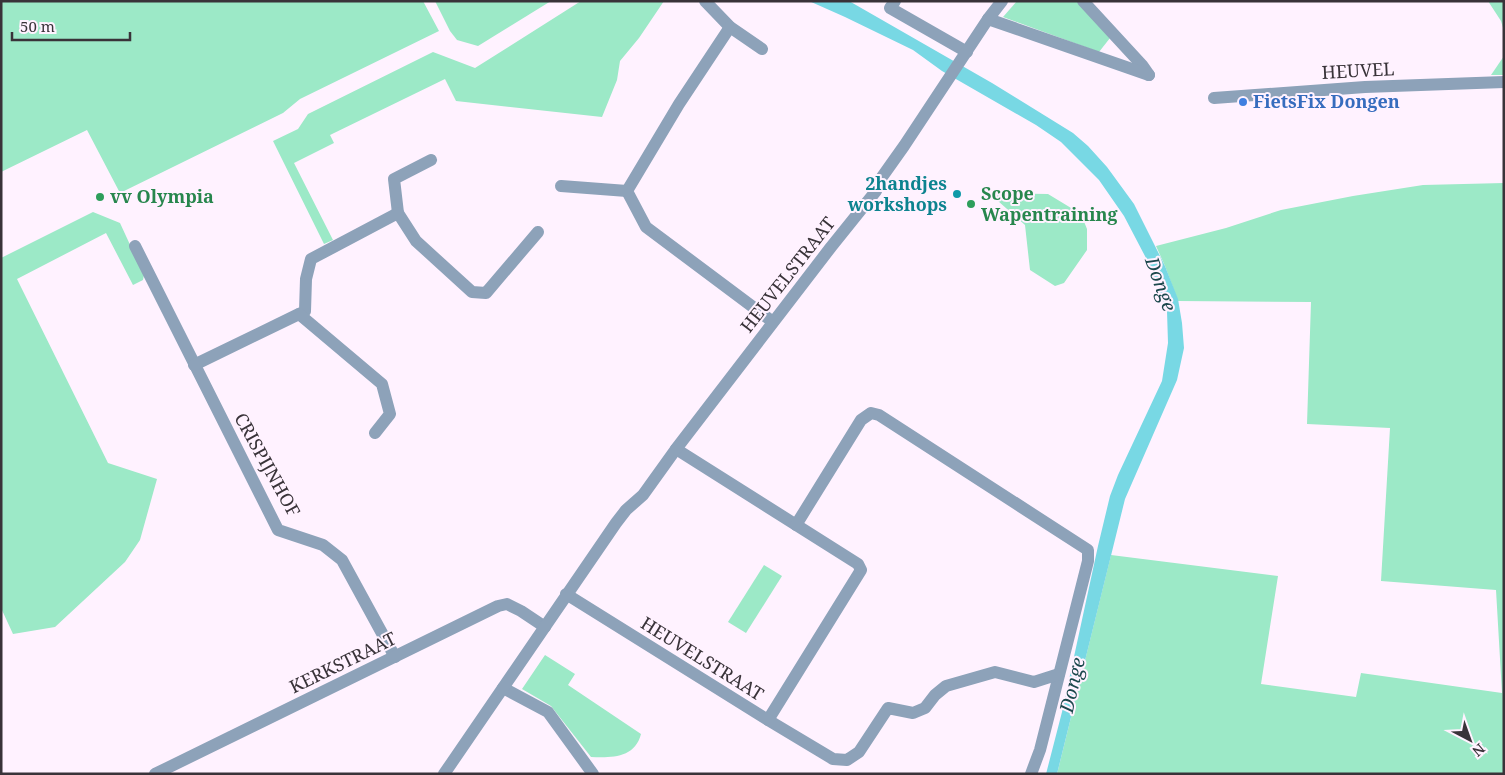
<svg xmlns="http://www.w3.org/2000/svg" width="1505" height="775" font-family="'Noto Serif',serif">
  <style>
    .green { fill: #9ce9c7 }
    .water { fill: #78d8e4 }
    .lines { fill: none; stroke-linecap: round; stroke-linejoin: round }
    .minor { stroke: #8da2b9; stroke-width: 12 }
    .shop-dot { fill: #3f7fe0; stroke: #fff2ff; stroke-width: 2 }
    .culture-dot { fill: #0f9aa8; stroke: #fff2ff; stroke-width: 2 }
    .leisure-dot { fill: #2e9e5b; stroke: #fff2ff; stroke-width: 2 }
    .labels { text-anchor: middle; stroke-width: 4; stroke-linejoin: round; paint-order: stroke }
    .street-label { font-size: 18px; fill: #393339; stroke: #fff2ff }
    .shop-label { font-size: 18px; font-weight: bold; fill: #366cbe; stroke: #fff2ff; text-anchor: start }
    .culture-label { font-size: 18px; font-weight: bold; fill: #0d838f; stroke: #fff2ff; text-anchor: end }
    .leisure-label { font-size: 18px; font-weight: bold; fill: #27864d; stroke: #fff2ff; text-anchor: start }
    .water-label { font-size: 19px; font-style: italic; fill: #1c484d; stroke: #fff2ff }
  </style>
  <rect width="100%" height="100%" fill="#fff2ff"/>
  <g class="green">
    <path d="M 1,1 L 423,1 L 439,31 L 300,99 L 283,113 L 120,193 L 87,130 L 1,172 Z"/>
    <path d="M 435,1 L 551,1 L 478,46 L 457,40 L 450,31 Z"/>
    <path d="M 581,1 L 664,1 L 639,38 L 620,61 L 617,80 L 602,117 L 456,101 L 445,79 L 330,135 L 334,143 L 294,163 L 333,240 L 324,244 L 273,141 L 298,129 L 308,114 L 433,52 L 475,68 Z"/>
    <path d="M 1017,1 L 1077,1 L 1110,38 L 1099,52 L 1003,17 Z"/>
    <path d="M 1488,1 L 1504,1 L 1504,31 L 1501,21 Z"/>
    <path d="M 1504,56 L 1504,75 L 1491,75 Z"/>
    <path d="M 1504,183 L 1504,774 L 1057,774 L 1111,555 L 1278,576 L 1261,684 L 1356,697 L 1361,673 L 1502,693 L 1496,590 L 1381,581 L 1390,428 L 1307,424 L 1311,302 L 1178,301 L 1165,266 L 1156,246 L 1226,228 L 1281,210 L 1353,196 L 1423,185 Z"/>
    <path d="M 989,193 L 1048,194 L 1081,214 L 1087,229 L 1087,250 L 1064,283 L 1055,286 L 1030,270 L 1025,225 Z"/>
    <path d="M 93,212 L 120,223 L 144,275 L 143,280 L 133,285 L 106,233 L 17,279 L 108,463 L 157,479 L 140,540 L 125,562 L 55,627 L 13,634 L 1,608 L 1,258 Z"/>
    <path d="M 764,565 L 782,576 L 746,633 L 728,622 Z"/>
    <path d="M 545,655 L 575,674 L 568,685 L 641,734 C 635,758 611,758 591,757 L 551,706 L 522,689 Z"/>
  </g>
  <path class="water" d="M 809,1 L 849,1 L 992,83 L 1073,133 L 1088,146 L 1107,167 L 1134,204 L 1165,266 L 1178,299 L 1182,323 L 1184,348 L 1177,380 L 1125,499 L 1057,774 L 1046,774 L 1062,712 L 1098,546 L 1110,496 L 1118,475 L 1162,381 L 1168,343 L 1167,311 L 1146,258 L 1124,216 L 1099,180 L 1061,142 L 1036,125 L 942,71 L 913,50 L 845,17 Z"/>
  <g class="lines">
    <g class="minor">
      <path d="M 705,1 L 730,27 L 762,49"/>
      <path d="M 895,1 L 890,8 L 967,52"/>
      <path d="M 1083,1 L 1142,65 L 1149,75"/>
      <path d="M 988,19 L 1149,75"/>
      <path d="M 730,27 L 679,104 L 627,191 L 646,227 L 773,322"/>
      <path d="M 1214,98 L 1365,87 L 1504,82"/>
      <path d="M 561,186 L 627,191"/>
      <path d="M 398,213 L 394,179 L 431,160"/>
      <path d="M 135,246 L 278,530 L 323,545 L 342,560 L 395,657"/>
      <path d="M 299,314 L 305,311 L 306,279 L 311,259 L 398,213 L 416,241 L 472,292 L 486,293 L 538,232"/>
      <path d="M 194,365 L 299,314 L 382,384 L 390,414 L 375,433"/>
      <path d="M 676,449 L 858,564 L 861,570 L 768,720"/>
      <path d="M 796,525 L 861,420 L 871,413 L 879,415 L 1088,550 L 1088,561 L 1040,750 L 1031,774"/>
      <path d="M 566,594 L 768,720 L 833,759 L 847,760 L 859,752 L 888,708 L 913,713 L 925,708 L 935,695 L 946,686 L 995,672 L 1034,682 L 1059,674"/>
      <path d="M 503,688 L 548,712 L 593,774"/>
      <path d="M 155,774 L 498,606 L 507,604 L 521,611 L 545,627"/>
      <path d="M 444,774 L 616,523 L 626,510 L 643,495 L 676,449 L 831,247 L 876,191 L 882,177 L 904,146 L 988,19 L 1002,1"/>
    </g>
  </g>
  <circle class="shop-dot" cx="1243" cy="102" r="5"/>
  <circle class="culture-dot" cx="957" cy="194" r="5"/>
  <g class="leisure-dot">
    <circle cx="100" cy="197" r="5"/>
    <circle cx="971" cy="204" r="5"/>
  </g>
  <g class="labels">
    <g class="street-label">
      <text transform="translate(1358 71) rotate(-3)" y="6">HEUVEL</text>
      <text transform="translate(788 275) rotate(-52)" y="6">HEUVELSTRAAT</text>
      <text transform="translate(267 465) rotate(61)" y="6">CRISPIJNHOF</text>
      <text transform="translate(702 659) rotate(32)" y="6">HEUVELSTRAAT</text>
      <text transform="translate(343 663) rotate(-26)" y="6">KERKSTRAAT</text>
    </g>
    <g class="shop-label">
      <text x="1253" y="108">FietsFix Dongen</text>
    </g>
    <g class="culture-label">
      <text x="947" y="190">2handjes<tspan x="947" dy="21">workshops</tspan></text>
    </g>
    <g class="leisure-label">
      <text x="981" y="200">Scope<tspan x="981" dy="21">Wapentraining</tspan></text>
      <text x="110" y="203">vv Olympia</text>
    </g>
    <g class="water-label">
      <text transform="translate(1161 284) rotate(70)" y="7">Donge</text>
      <text transform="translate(1072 685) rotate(-77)" y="7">Donge</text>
    </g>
  </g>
  <rect width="1505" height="775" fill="none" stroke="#393339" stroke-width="5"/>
  <g transform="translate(1470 740) rotate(139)" stroke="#fff2ff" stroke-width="4" paint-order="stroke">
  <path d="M0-4L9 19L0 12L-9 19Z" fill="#393339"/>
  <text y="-8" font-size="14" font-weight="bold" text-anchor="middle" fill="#393339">N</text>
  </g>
  <path d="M12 32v8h118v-8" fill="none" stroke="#393339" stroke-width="2.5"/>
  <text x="20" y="32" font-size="15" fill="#393339" stroke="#fff2ff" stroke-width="4" paint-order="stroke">50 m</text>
</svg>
